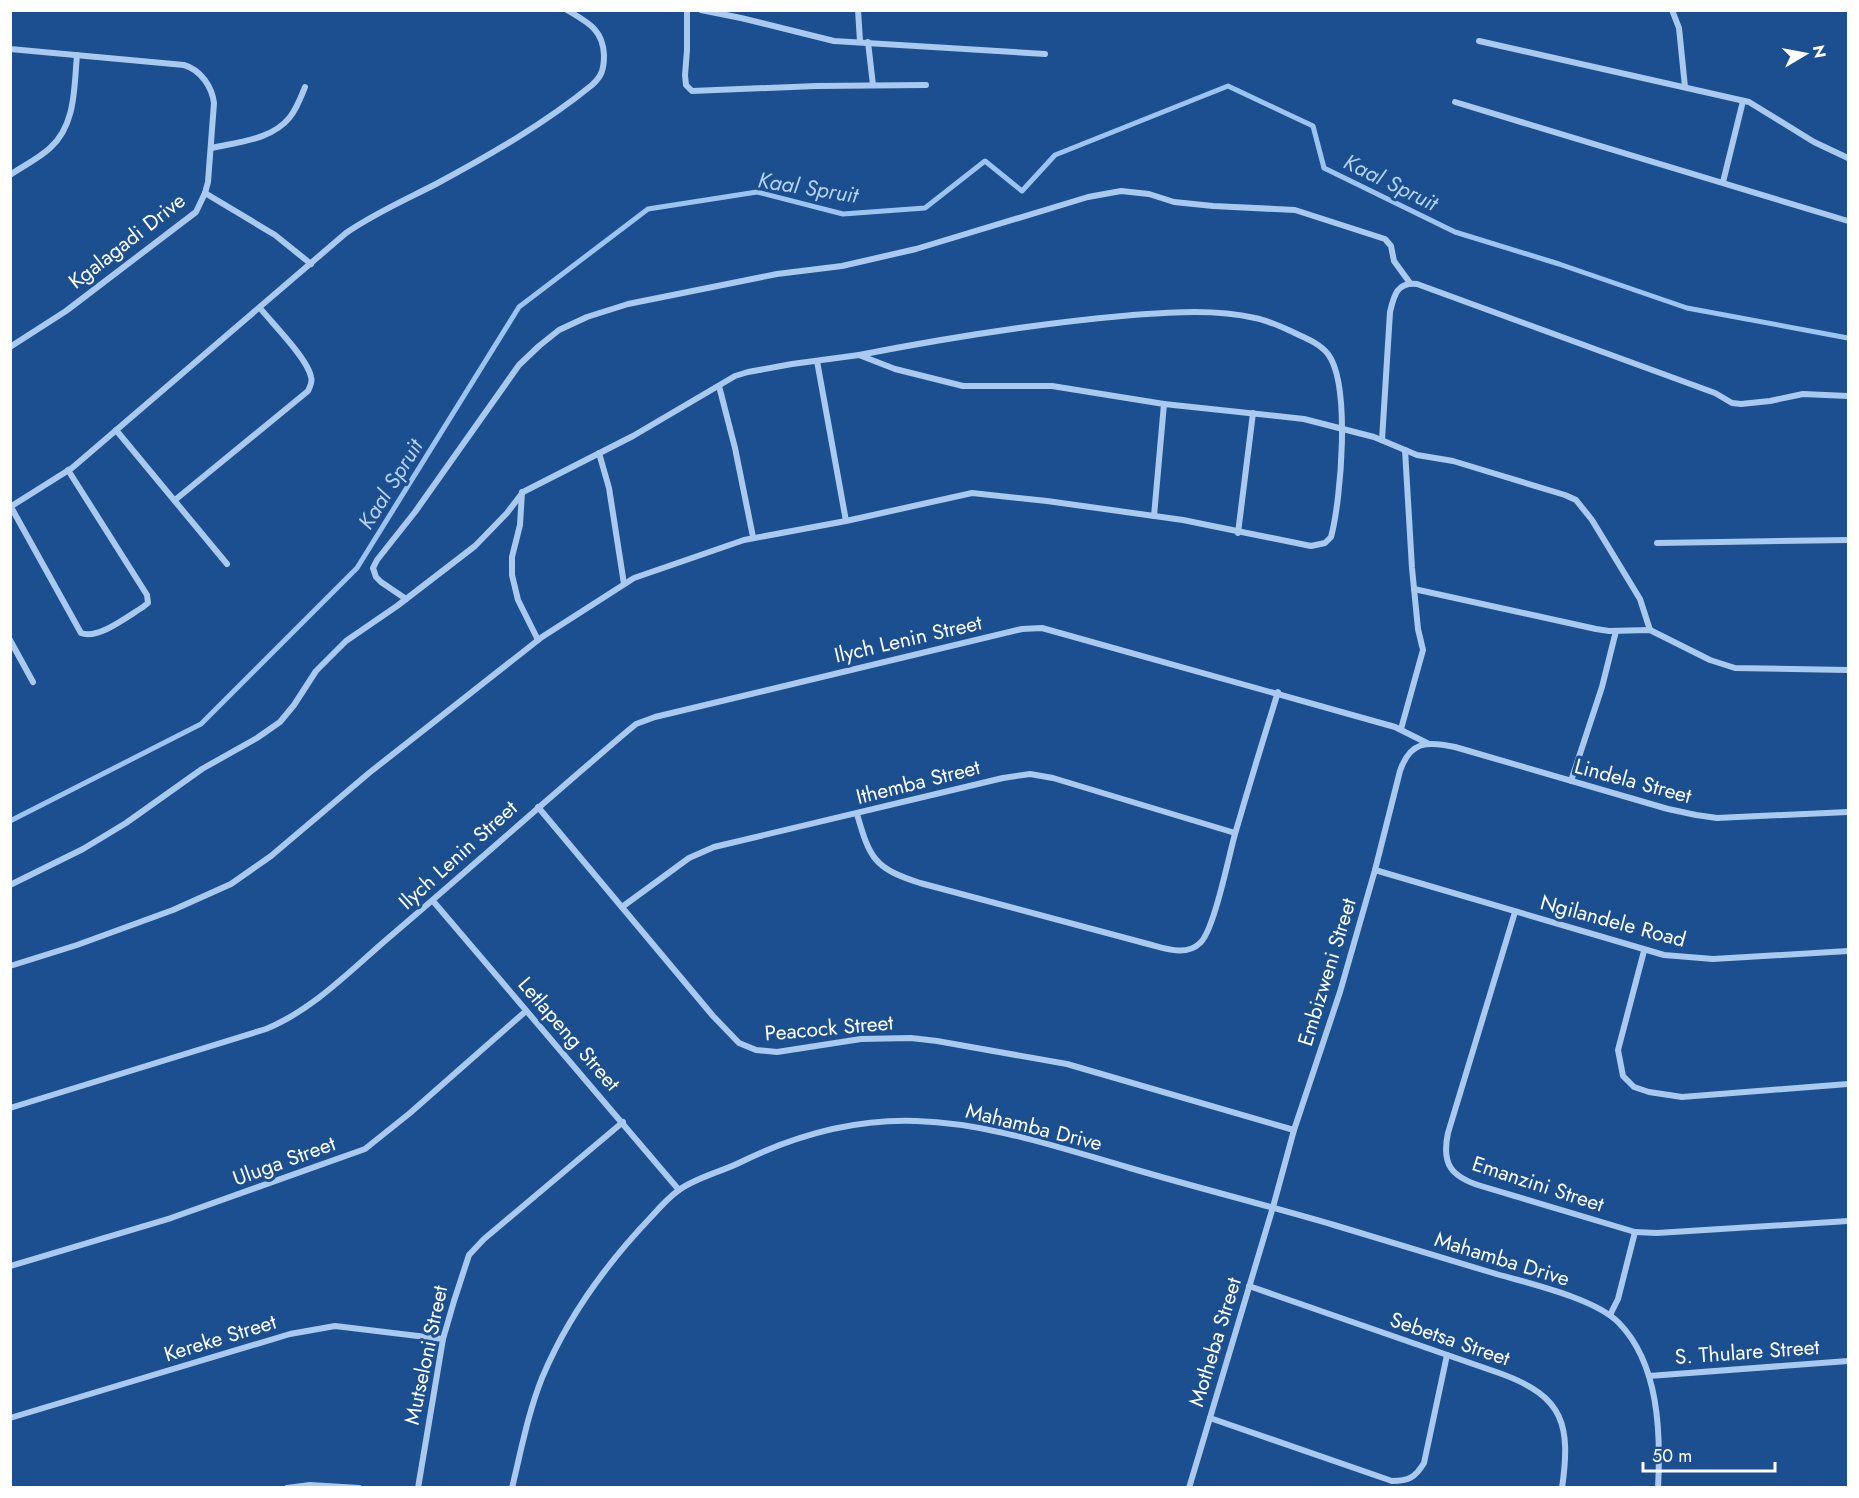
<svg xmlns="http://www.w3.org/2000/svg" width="1859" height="1498" font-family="Jost,sans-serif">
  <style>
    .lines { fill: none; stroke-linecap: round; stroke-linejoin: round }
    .stream { stroke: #9cc4f0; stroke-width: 5 }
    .minor { stroke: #a9c9ee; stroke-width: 6 }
    .labels { text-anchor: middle; stroke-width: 6; stroke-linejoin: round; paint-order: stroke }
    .street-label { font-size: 21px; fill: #fff; stroke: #1b4f8f }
    .water-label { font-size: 22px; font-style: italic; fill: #b5d3f5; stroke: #1b4f8f }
  </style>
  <rect width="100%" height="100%" fill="#1b4f8f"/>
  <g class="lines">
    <path class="stream" d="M 10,821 L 201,724 L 357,568 L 519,307 L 648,209 L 757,192 L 843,214 L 925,208 L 985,161 L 1022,191 L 1055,155 L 1228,86 L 1313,126 L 1324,168 L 1455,232 L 1559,264 L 1687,308 L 1848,338"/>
    <g class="minor">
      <path d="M 687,10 L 687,50 L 685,75 L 686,85 L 692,91 L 816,86 L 926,85"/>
      <path d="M 701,10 L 741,18 L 834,41 L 1045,54"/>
      <path d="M 858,10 L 860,41"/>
      <path d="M 1672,10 L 1679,28 L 1685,87"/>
      <path d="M 1479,41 L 1749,102 L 1814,142 L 1848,158"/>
      <path d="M 868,42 L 873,85"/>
      <path d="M 10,49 L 184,65 C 201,70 212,87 214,103 L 208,182 L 205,193 L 196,212 L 66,311 L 10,347"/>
      <path d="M 1455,102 L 1848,221"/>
      <path d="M 211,148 C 238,142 272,140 290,117 C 297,108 301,97 305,87"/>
      <path d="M 10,175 C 23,166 38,159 50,148 C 76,125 74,87 77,55"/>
      <path d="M 1723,182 L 1743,101"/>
      <path d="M 205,193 L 275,235 L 311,264"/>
      <path d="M 817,361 L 846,521"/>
      <path d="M 719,386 L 735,448 L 753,537"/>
      <path d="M 116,430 L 227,564"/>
      <path d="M 1382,440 L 1390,312 C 1394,295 1397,282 1417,284 L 1715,393 L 1732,403 L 1741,404 L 1770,401 L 1803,394 L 1848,396"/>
      <path d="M 599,453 L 609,488 L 624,584"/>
      <path d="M 522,492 L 520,525 L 512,557 L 512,575 L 518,600 L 538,640"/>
      <path d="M 175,500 L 308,391 C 310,386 313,382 311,377 C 308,359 272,323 260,308"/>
      <path d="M 10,507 L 72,468 L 346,233 C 375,213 405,200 436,184 C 490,155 544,124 592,85 C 602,76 604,69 604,55 C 603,29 587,22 567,10"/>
      <path d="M 11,507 L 81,633 C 98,640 128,616 143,607 L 148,603 L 147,595 L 68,470"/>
      <path d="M 1154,516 L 1164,404"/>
      <path d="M 1238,533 L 1253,413"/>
      <path d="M 1657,543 L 1848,540"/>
      <path d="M 1414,589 L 1596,629 L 1609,631 L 1650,630 L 1710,660 L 1735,668 L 1848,670"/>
      <path d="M 406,599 L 381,582 L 376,577 L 373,568 L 377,560 L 415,512 L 519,365 L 539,346 L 559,330 L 587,317 L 628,304 L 777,274 L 842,266 L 916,249 L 1088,197 L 1121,191 L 1149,194 L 1174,202 L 1213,206 L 1295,210 L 1385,239 L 1391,246 L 1394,261 L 1410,283"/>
      <path d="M 10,640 L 33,682"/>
      <path d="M 1401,729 L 1423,650 L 1418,629 L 1412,568 L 1405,450"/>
      <path d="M 1571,781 L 1602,687 L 1616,631"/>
      <path d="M 538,807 L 713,1016 L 739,1043 L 756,1050 L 777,1052 L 861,1039 L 911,1038 L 937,1041 L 1067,1064 L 1294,1130"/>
      <path d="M 857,814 C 870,859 874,868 920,883 L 1148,944 C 1164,948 1186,957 1200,943 C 1214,931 1229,855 1235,834 C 1249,786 1263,740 1278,692"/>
      <path d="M 1375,870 L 1664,955 L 1713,959 L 1848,951"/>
      <path d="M 10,885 L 83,849 L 126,823 L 202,769 L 257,738 L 280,722 L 294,705 L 316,671 L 346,641 L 397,606 L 475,546 L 507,513 L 523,492 L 633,436 L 735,376 L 748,372 L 792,364 L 859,355 L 895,369 L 963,386 L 1052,386 L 1164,404 L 1304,419 L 1374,437 L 1417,455 L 1453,461 L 1565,495 L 1576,500 L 1592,520 L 1640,599 L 1650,630"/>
      <path d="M 433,901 L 679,1190"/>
      <path d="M 622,907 L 689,858 L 714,847 L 1003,778 L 1030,774 L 1053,778 L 1235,833"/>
      <path d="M 1515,912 L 1448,1133 C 1441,1165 1452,1177 1481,1186 L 1635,1232 L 1657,1233 L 1848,1221"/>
      <path d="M 1644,951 L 1618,1050 L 1623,1076 L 1634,1087 L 1649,1092 L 1682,1097 L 1848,1084"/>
      <path d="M 10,966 L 77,945 L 173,910 L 231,884 L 271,856 L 369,773 L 542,637 L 634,578 L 744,540 L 846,521 L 972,493 L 1047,501 L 1183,520 L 1311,546 L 1325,543 L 1331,537 C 1341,500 1351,385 1328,354 C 1320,344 1308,339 1297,334 C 1284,328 1270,321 1255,318 C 1216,309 1173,312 1133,315 C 1040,323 951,337 859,355"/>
      <path d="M 10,1108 L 266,1029 C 312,1010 349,972 386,940 C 466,872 544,802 624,734 L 636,724 L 655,717 L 1022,629 L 1042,628 L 1395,727 L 1429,744"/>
      <path d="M 10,1266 L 171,1218 L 365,1149 L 410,1113 L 526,1011"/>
      <path d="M 1249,1286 L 1502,1374 C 1564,1397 1571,1425 1562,1488"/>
      <path d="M 1610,1315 L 1618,1299 L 1635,1232"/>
      <path d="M 1649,1376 L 1848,1361"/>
      <path d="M 10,1418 L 290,1334 L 335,1326 L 443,1339"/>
      <path d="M 1210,1418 L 1392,1481 C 1408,1481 1415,1478 1424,1463 L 1447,1355"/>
      <path d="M 287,1488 L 310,1485 L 359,1488"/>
      <path d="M 418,1488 L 443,1339 L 454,1301 L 469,1255 L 484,1239 L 623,1122"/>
      <path d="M 512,1488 C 521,1451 528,1413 542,1378 C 567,1318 607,1263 652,1216 C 660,1207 669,1197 679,1190 C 697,1177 721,1172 741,1162 C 796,1135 855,1119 916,1121 C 989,1123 1060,1148 1130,1168 C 1198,1188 1266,1205 1334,1225 C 1387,1241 1440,1257 1493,1273 C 1527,1283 1595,1298 1619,1323 C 1659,1364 1661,1433 1658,1488"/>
      <path d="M 1189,1488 L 1273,1207 L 1294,1130 L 1340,992 L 1375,870 L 1400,771 C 1410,741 1427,741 1455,747 L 1668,809 L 1696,815 L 1717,818 L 1848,812"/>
    </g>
  </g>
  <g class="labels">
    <g class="street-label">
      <text transform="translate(127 241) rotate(-38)" y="7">Kgalagadi Drive</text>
      <text transform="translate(908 639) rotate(-13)" y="7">Ilych Lenin Street</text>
      <text transform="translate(1633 781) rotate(15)" y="7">Lindela Street</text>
      <text transform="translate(918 782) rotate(-14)" y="7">Ithemba Street</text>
      <text transform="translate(458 855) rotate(-42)" y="7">Ilych Lenin Street</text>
      <text transform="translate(1613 921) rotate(15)" y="7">Ngilandele Road</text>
      <text transform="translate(1327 972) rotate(-73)" y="7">Embizweni Street</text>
      <text transform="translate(829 1028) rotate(-5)" y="7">Peacock Street</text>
      <text transform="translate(569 1034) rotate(49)" y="7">Letlapeng Street</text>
      <text transform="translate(1034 1127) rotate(14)" y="7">Mahamba Drive</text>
      <text transform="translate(284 1161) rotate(-20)" y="7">Uluga Street</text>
      <text transform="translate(1538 1184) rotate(18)" y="7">Emanzini Street</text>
      <text transform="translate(1502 1259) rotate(17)" y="7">Mahamba Drive</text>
      <text transform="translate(220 1338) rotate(-17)" y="7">Kereke Street</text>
      <text transform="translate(1450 1339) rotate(19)" y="7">Sebetsa Street</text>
      <text transform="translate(1215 1342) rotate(-73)" y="7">Motheba Street</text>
      <text transform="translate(1747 1352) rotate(-4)" y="7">S. Thulare Street</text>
      <text transform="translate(426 1355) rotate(-78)" y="7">Mutseloni Street</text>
    </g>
    <g class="water-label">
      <text transform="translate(1391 182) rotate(26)" y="8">Kaal Spruit</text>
      <text transform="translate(808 187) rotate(9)" y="8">Kaal Spruit</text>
      <text transform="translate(390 484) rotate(-58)" y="8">Kaal Spruit</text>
    </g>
  </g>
  <rect width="1859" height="1498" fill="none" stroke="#ffffff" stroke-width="24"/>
  <g transform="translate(1805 54) rotate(80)" stroke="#1b4f8f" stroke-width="4.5" paint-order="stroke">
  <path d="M0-4.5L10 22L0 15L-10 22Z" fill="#ffffff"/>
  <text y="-9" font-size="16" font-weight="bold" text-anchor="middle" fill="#ffffff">N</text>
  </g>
  <path d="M1643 1462v9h132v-9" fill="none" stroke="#ffffff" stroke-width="3"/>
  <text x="1652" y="1462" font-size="18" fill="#ffffff" stroke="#1b4f8f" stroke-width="4.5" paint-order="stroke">50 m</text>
</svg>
